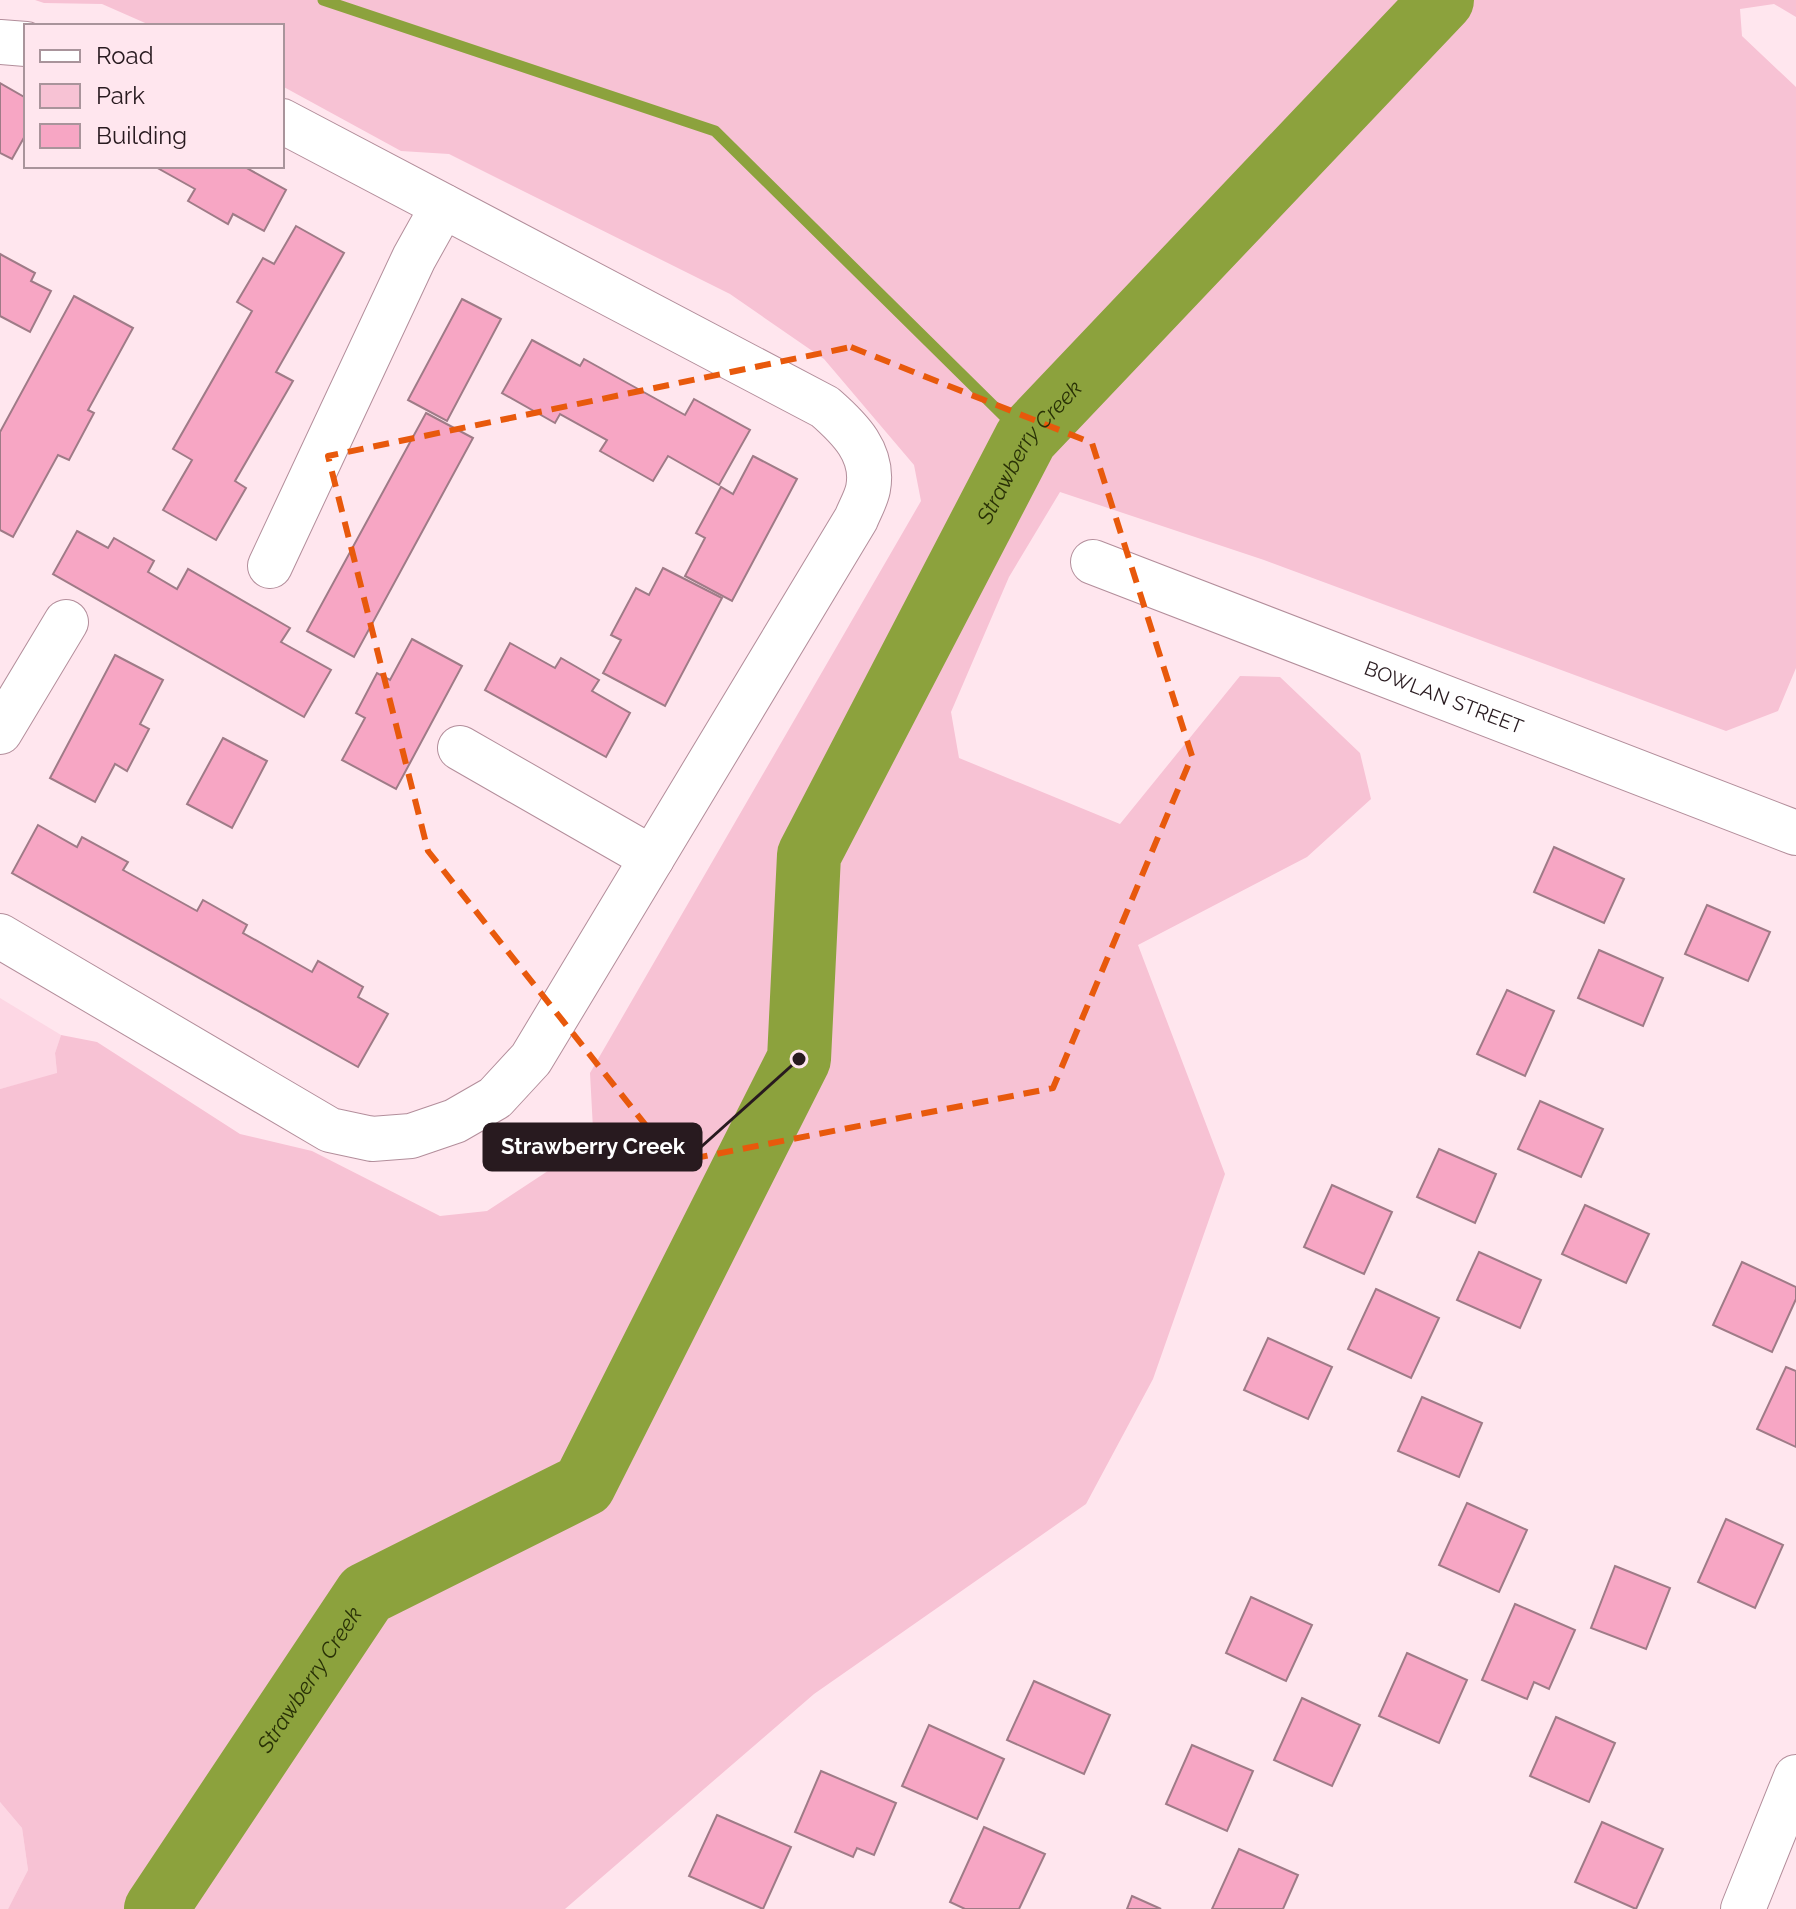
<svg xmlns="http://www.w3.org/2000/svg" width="1796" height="1909" font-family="Raleway,sans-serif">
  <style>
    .built { fill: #fdd7e4 }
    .green { fill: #f7c2d4 }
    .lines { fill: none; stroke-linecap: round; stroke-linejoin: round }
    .stream { stroke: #8ca23d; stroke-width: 11 }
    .river { stroke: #8ca23d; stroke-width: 64 }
    .building { fill: #f7a6c4; stroke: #9f7b87; stroke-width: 2 }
    .minor-casing { stroke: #b38e9b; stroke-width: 46 }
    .minor { stroke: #fff; stroke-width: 44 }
    .marked { fill: none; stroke: #e8590c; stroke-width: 6; stroke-dasharray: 16 10; stroke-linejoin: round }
    .labels { text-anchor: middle; stroke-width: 8; stroke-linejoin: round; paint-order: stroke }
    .street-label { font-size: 20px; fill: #281a1f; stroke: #ffe6ee }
    .water-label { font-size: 22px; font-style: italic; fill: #293106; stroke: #ffe6ee }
    .leader { fill: none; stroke: #281a1f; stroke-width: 3 }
    .callout-dot { fill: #281a1f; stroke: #ffe6ee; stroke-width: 3 }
    .callout { fill: #281a1f; stroke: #281a1f; stroke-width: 3 }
    .callout-label { font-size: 22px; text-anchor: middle; font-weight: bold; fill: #fff }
  </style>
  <rect width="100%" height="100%" fill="#ffe6ee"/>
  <g class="built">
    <path d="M 0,998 L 61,1035 L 55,1053 L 57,1074 L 0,1089 Z"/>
    <path d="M 0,1802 L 22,1828 L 28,1870 L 8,1909 L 0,1909 Z"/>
  </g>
  <path class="green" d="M 35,0 L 1796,0 L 1796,17 L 1774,4 L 1740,9 L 1742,36 L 1796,87 L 1796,668 L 1778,711 L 1726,731 L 1264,560 L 1060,492 L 1009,577 L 951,712 L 959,758 L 1120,824 L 1240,676 L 1280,677 L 1360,753 L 1371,799 L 1307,857 L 1138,945 L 1225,1174 L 1153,1379 L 1086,1504 L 814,1694 L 565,1909 L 8,1909 L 28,1870 L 22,1828 L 0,1802 L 0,1089 L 57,1073 L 55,1053 L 61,1035 L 97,1042 L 240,1134 L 312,1151 L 440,1216 L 487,1211 L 560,1163 L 593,1129 L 590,1073 L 921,501 L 914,465 L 824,359 L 730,294 L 449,154 L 401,151 L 282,86 L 282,26 L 152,26 L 102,4 L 44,3 Z"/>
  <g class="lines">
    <path class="stream" d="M 323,0 L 715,131 L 1026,438"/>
    <path class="river" id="s1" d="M 156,1909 L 366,1594 L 584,1485 L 799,1059 L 809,855 L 1026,438 L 1442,0"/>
  </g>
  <g class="building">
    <path d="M 0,83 L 26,98 L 26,134 L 12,159 L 0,153 Z"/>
    <path d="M 154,166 L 243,166 L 286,190 L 264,231 L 233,214 L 228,224 L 188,201 L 195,189 Z"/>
    <path d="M 296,226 L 344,253 L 276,372 L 293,381 L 235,481 L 246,488 L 216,540 L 163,510 L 192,460 L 173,449 L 252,311 L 237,302 L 263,258 L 274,264 Z"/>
    <path d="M 0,254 L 35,273 L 31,281 L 51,291 L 30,332 L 0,316 Z"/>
    <path d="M 74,296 L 133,328 L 88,410 L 94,413 L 69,460 L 58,455 L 13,537 L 0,530 L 0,432 Z"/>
    <path d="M 462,299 L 501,319 L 447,421 L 408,400 Z"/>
    <path d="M 532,340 L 580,366 L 584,359 L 685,415 L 694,399 L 750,430 L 719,485 L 668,456 L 653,481 L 600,451 L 607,440 L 560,414 L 555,423 L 502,393 Z"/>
    <path d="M 426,413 L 473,438 L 354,657 L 307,631 Z"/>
    <path d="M 753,456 L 797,479 L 732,601 L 685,576 L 705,538 L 696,533 L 721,487 L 733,494 Z"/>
    <path d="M 77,531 L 108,548 L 114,538 L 154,561 L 148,572 L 177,589 L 188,569 L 290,628 L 281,642 L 331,670 L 304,717 L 53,574 Z"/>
    <path d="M 663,568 L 722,598 L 665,706 L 603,673 L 621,640 L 611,635 L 636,588 L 649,595 Z"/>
    <path d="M 412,639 L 462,666 L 396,789 L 342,760 L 365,718 L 356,713 L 377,673 L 390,680 Z"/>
    <path d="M 510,643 L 555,668 L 561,658 L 599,680 L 592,691 L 630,713 L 606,757 L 485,690 Z"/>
    <path d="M 115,655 L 163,680 L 140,724 L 149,729 L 127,771 L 115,764 L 95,802 L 50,778 Z"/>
    <path d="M 223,738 L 267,761 L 232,828 L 187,804 Z"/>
    <path d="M 38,825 L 77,847 L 82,837 L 128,862 L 123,870 L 197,911 L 203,900 L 247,925 L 243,933 L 312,972 L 318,961 L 363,987 L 358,997 L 388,1014 L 358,1067 L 12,873 Z"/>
    <path d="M 1554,847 L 1624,879 L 1604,923 L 1534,892 Z"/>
    <path d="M 1707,905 L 1770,932 L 1748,981 L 1685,954 Z"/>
    <path d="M 1599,950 L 1663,978 L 1643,1026 L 1578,998 Z"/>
    <path d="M 1507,990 L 1554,1011 L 1525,1076 L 1477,1054 Z"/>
    <path d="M 1540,1101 L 1603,1129 L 1581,1177 L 1518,1149 Z"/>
    <path d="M 1439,1149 L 1496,1174 L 1475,1223 L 1417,1197 Z"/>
    <path d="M 1332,1185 L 1392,1212 L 1364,1274 L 1304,1247 Z"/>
    <path d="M 1585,1205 L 1649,1234 L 1626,1283 L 1562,1254 Z"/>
    <path d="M 1479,1252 L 1541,1280 L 1520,1328 L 1457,1300 Z"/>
    <path d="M 1742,1262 L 1796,1287 L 1796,1299 L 1772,1352 L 1713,1325 Z"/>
    <path d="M 1376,1289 L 1439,1318 L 1411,1378 L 1348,1349 Z"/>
    <path d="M 1268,1338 L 1332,1367 L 1308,1419 L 1244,1390 Z"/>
    <path d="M 1786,1367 L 1796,1371 L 1796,1447 L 1757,1429 Z"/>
    <path d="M 1422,1397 L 1482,1423 L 1459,1477 L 1398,1451 Z"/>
    <path d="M 1467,1503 L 1527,1530 L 1499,1592 L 1439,1565 Z"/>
    <path d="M 1726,1519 L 1783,1545 L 1755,1608 L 1698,1582 Z"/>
    <path d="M 1615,1566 L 1670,1588 L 1646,1649 L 1591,1628 Z"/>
    <path d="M 1251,1597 L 1312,1625 L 1286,1681 L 1226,1653 Z"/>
    <path d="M 1515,1604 L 1575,1630 L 1549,1689 L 1534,1682 L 1527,1699 L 1482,1680 Z"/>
    <path d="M 1407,1653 L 1467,1680 L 1439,1743 L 1379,1716 Z"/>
    <path d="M 1034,1681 L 1110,1715 L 1084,1774 L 1007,1740 Z"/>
    <path d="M 1302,1698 L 1360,1725 L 1332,1786 L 1274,1760 Z"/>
    <path d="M 1556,1717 L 1615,1743 L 1589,1802 L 1530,1776 Z"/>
    <path d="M 929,1725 L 1004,1759 L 977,1819 L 902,1786 Z"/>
    <path d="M 1192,1745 L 1253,1771 L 1227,1831 L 1166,1804 Z"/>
    <path d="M 821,1771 L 896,1803 L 874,1855 L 857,1848 L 853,1857 L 795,1832 Z"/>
    <path d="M 717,1815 L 791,1847 L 763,1909 L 689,1876 Z"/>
    <path d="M 1602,1822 L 1663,1849 L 1636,1909 L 1575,1882 Z"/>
    <path d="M 984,1827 L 1045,1854 L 1019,1909 L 965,1909 L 950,1902 Z"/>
    <path d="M 1239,1849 L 1298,1875 L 1283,1909 L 1212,1909 Z"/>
    <path d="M 1132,1896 L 1161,1909 L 1127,1909 Z"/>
  </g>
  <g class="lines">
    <g class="minor-casing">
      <g id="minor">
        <path d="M 0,42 L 26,44"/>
        <path id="s2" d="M 1093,562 L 1796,833"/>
        <path d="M 270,566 L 414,258 L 443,206"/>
        <path d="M 0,732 L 66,622"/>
        <path d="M 460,748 L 652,858"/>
        <path d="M 0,936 L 330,1130 L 372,1139 L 411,1136 L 455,1121 L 495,1098 L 531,1059 L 856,519 C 860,509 866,499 868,489 C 875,453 849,428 825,407 L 282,121"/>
        <path d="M 1743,1909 L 1796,1777"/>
      </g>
    </g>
    <use href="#minor" class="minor"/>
  </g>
  <path class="marked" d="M 851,347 L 1092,443 L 1192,756 L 1053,1088 L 675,1162 L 428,851 L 328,456 Z"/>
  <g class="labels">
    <g class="street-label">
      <text dy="7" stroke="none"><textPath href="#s2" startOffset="376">BOWLAN STREET</textPath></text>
    </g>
    <g class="water-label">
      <text dy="8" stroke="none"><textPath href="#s1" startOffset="1764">Strawberry Creek</textPath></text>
      <text dy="8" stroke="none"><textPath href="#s1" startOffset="276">Strawberry Creek</textPath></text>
    </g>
  </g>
  <path class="leader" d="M799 1059L701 1147"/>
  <circle class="callout-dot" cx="799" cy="1059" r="8"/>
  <rect class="callout" x="484" y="1124" width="217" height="46" rx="8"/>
  <g class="callout-label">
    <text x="593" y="1154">Strawberry Creek</text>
  </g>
  <rect x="24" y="24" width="260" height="144" fill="#ffe6ee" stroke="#a9949b" stroke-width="2"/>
  <rect x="40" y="50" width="40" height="12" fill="#ffffff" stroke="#a9949b" stroke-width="2"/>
  <text x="96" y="64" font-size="24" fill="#281a1f">Road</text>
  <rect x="40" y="84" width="40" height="24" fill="#f7c2d4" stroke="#a9949b" stroke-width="2"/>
  <text x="96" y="104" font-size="24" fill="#281a1f">Park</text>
  <rect x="40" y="124" width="40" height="24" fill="#f7a6c4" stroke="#a9949b" stroke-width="2"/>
  <text x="96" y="144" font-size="24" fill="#281a1f">Building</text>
</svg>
